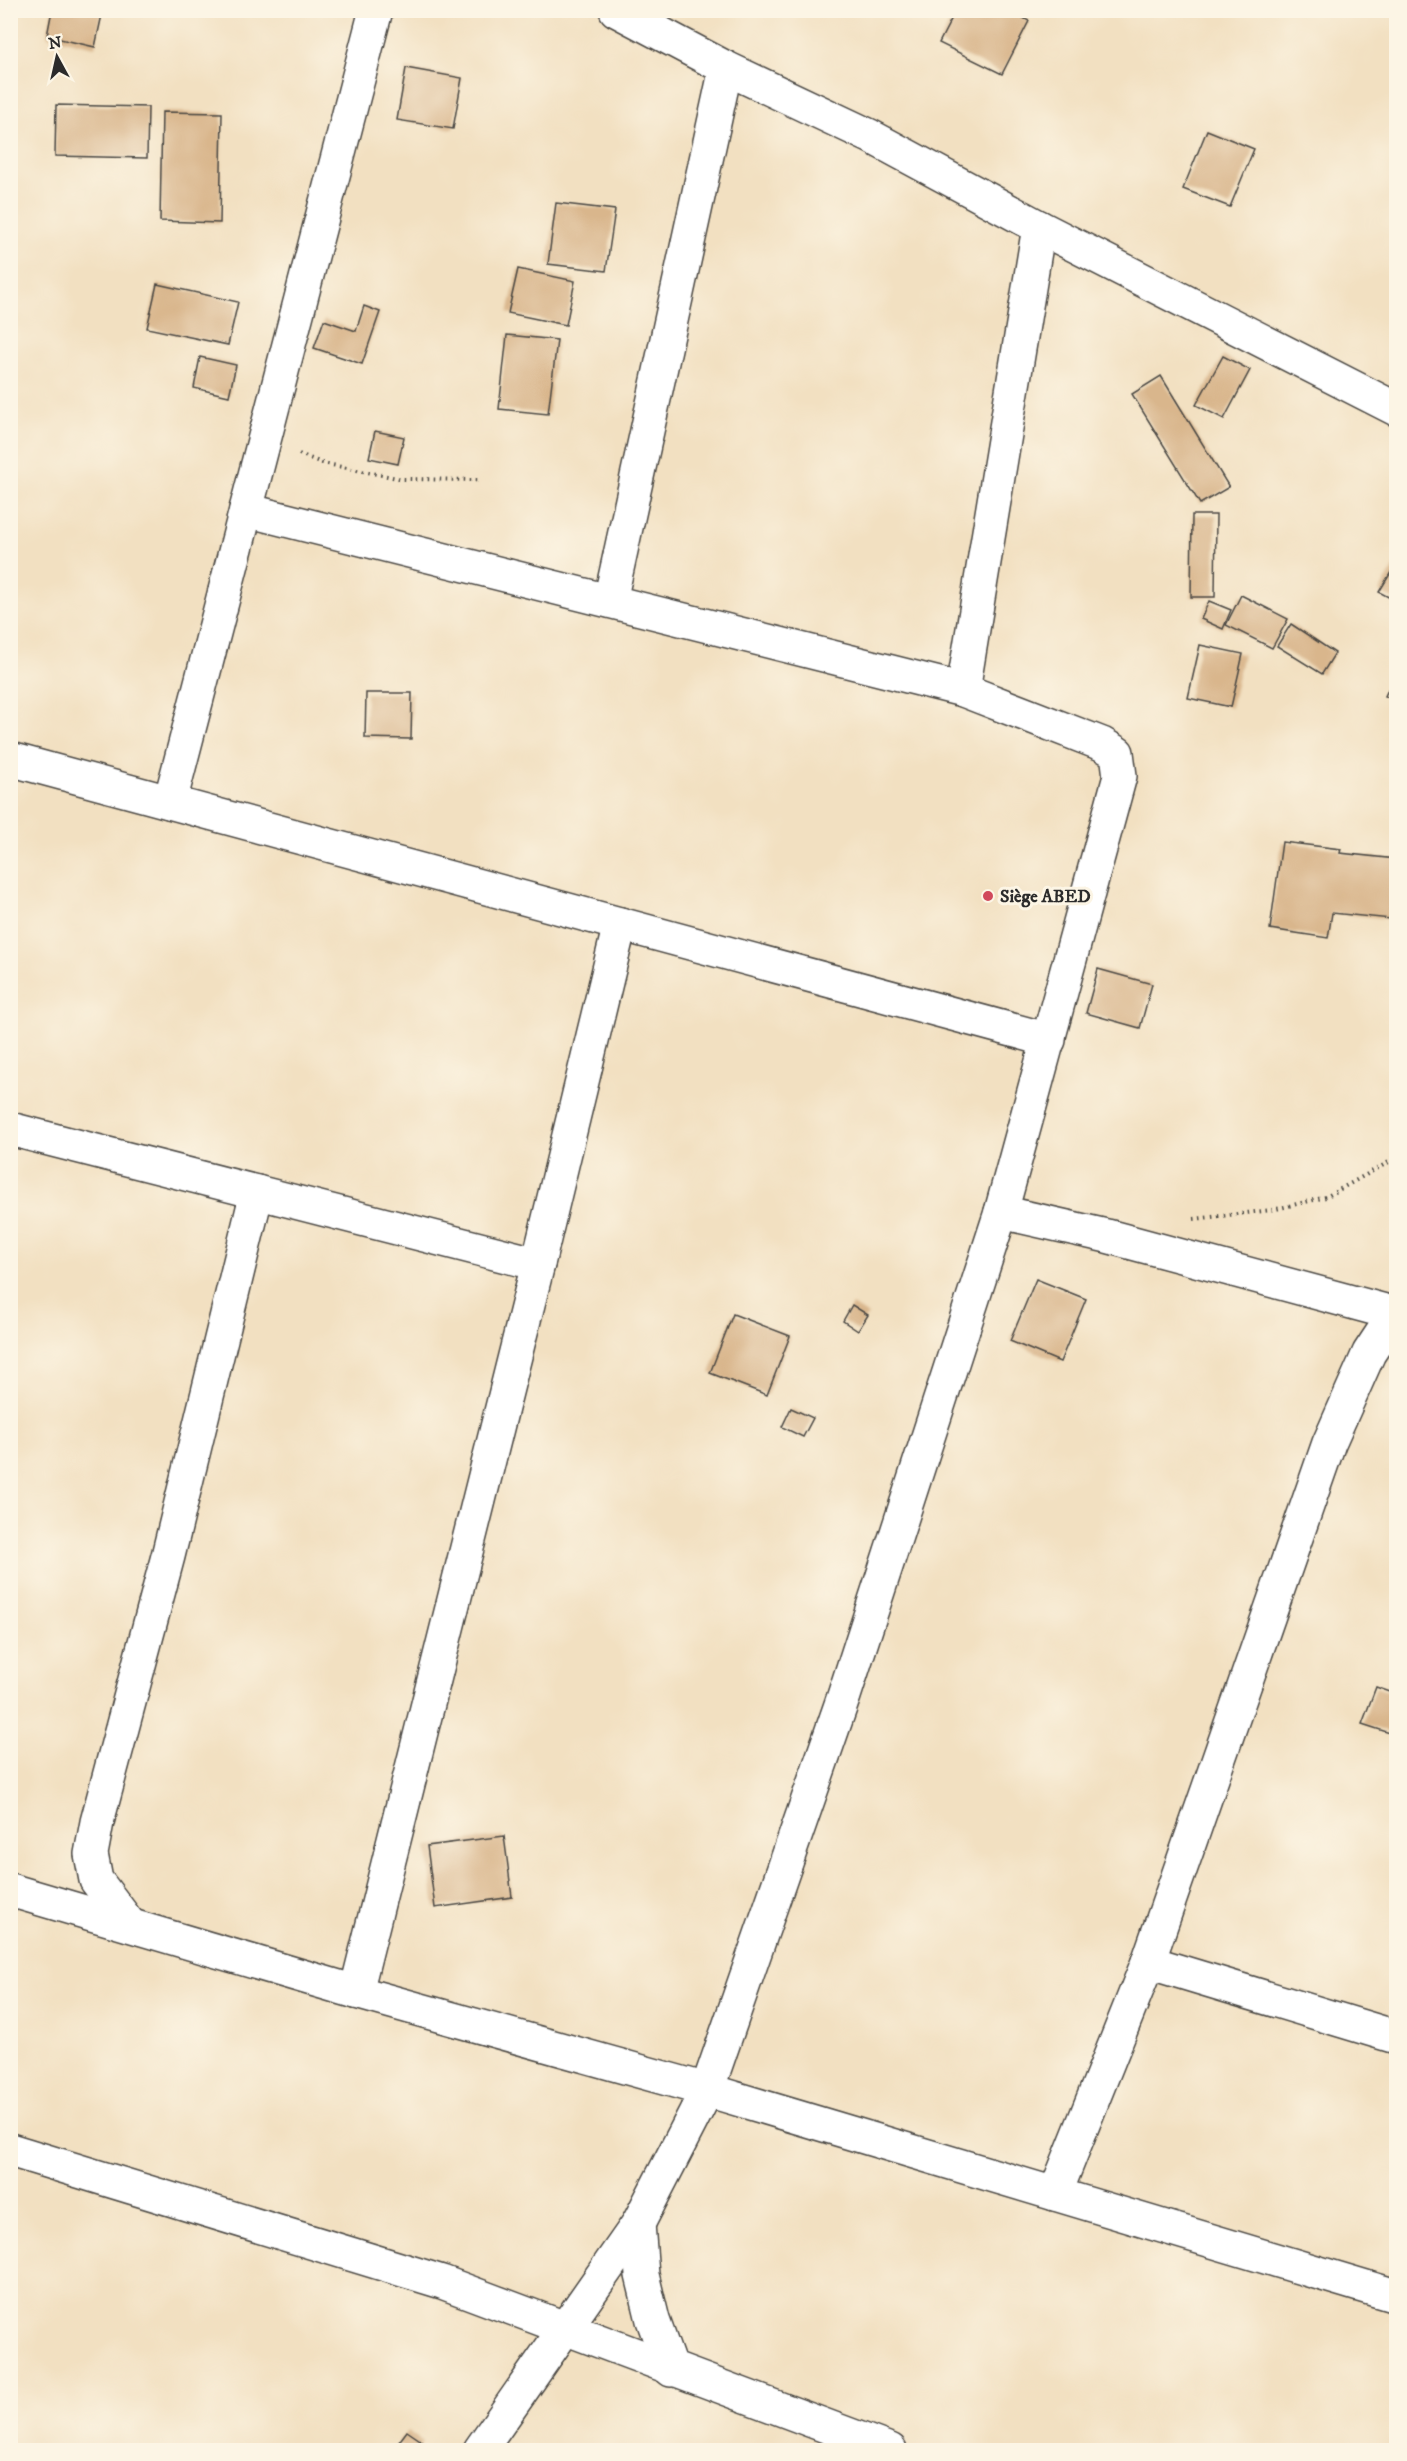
<svg xmlns="http://www.w3.org/2000/svg" width="1407" height="2461" font-family="'IM FELL DW Pica',serif">
  <style>
    .building { fill: #d9b68c }
    .lines { fill: none; stroke-linecap: round; stroke-linejoin: round }
    .minor-casing { stroke: #494642; stroke-width: 36 }
    .path { stroke: #494642; stroke-width: 4; stroke-dasharray: 1.5 4.5; stroke-linecap: butt }
    .minor { stroke: #fff; stroke-width: 33 }
    .poi-dot { fill: #d1495b; stroke: #fcf5e5; stroke-width: 2 }
    .labels { text-anchor: middle; stroke-width: 6; stroke-linejoin: round; paint-order: stroke }
    .poi-label { font-size: 18px; font-weight: bold; fill: #2b2b2b; stroke: #fcf5e5; text-anchor: start }
  </style>
  <rect width="100%" height="100%" fill="#fcf5e5"/>
  <filter id="ink" filterUnits="userSpaceOnUse"><feTurbulence type="fractalNoise" baseFrequency=".0167" numOctaves="2"/><feDisplacementMap in="SourceGraphic" scale="12" xChannelSelector="R" yChannelSelector="G"/><feConvolveMatrix kernelMatrix="1 2 1 2 8 2 1 2 1" color-interpolation-filters="sRGB"/></filter>
  <filter id="wash" filterUnits="userSpaceOnUse"><feTurbulence type="fractalNoise" baseFrequency=".008" numOctaves="4" result="noise"/><feDisplacementMap in="SourceGraphic" scale="24" xChannelSelector="R" yChannelSelector="G"/><feGaussianBlur stdDeviation="1.35" result="paint"/><feColorMatrix in="noise" values="0 0 0 0 0 0 0 0 0 0 0 0 0 0 0 0 0 1.4 0 .05"/><feComposite in="paint" operator="in"/></filter>
  <g filter="url(#wash)">
    <rect width="100%" height="100%" fill="#f2e0c1"/>
    <g id="blocks">
      <g class="building">
        <path d="M 52,10 L 103,10 L 95,47 L 47,36 Z"/>
        <path d="M 956,10 L 1008,10 L 1029,21 L 1002,74 L 939,43 Z"/>
        <path d="M 406,68 L 462,78 L 453,129 L 397,120 Z"/>
        <path d="M 56,105 L 148,107 L 147,158 L 55,156 Z"/>
        <path d="M 162,112 L 222,113 L 220,223 L 160,221 Z"/>
        <path d="M 1207,130 L 1254,149 L 1230,207 L 1183,189 Z"/>
        <path d="M 556,203 L 615,210 L 606,271 L 548,264 Z"/>
        <path d="M 518,269 L 575,281 L 566,325 L 508,313 Z"/>
        <path d="M 157,284 L 238,302 L 228,345 L 147,328 Z"/>
        <path d="M 364,306 L 380,312 L 362,364 L 314,348 L 324,320 L 356,331 Z"/>
        <path d="M 507,335 L 557,340 L 548,414 L 499,409 Z"/>
        <path d="M 1223,356 L 1250,370 L 1224,419 L 1196,405 Z"/>
        <path d="M 200,357 L 236,365 L 229,396 L 194,388 Z"/>
        <path d="M 1161,376 L 1229,487 L 1200,504 L 1132,394 Z"/>
        <path d="M 375,431 L 404,437 L 398,464 L 369,458 Z"/>
        <path d="M 1192,515 L 1216,515 L 1215,597 L 1191,597 Z"/>
        <path d="M 1396,564 L 1396,601 L 1379,592 Z"/>
        <path d="M 1241,595 L 1288,619 L 1272,648 L 1226,625 Z"/>
        <path d="M 1209,601 L 1231,610 L 1223,629 L 1201,619 Z"/>
        <path d="M 1291,624 L 1335,653 L 1322,674 L 1277,646 Z"/>
        <path d="M 1200,645 L 1243,654 L 1231,707 L 1188,698 Z"/>
        <path d="M 1396,673 L 1396,701 L 1385,696 Z"/>
        <path d="M 366,693 L 412,693 L 411,739 L 365,738 Z"/>
        <path d="M 1282,842 L 1341,849 L 1340,853 L 1396,859 L 1391,919 L 1332,913 L 1328,938 L 1270,929 Z"/>
        <path d="M 1098,969 L 1152,984 L 1140,1028 L 1086,1013 Z"/>
        <path d="M 1036,1279 L 1086,1299 L 1060,1362 L 1010,1341 Z"/>
        <path d="M 852,1305 L 868,1315 L 858,1331 L 843,1321 Z"/>
        <path d="M 733,1314 L 790,1336 L 767,1395 L 710,1373 Z"/>
        <path d="M 791,1408 L 813,1418 L 803,1437 L 782,1427 Z"/>
        <path d="M 1376,1687 L 1396,1694 L 1396,1735 L 1362,1724 Z"/>
        <path d="M 504,1836 L 512,1897 L 435,1908 L 427,1846 Z"/>
        <path d="M 407,2431 L 423,2442 L 418,2450 L 408,2450 L 398,2443 Z"/>
      </g>
    </g>
  </g>
  <g filter="url(#ink)">
    <use href="#blocks" fill-opacity="0" stroke="#494642" stroke-width="1.5"/>
    <g class="lines">
      <g class="minor-casing">
        <g id="minor">
          <path d="M 616,10 L 726,68 L 870,136 L 1039,227 L 1396,409"/>
          <path d="M 246,510 L 963,690 L 1102,744 L 1117,753 L 1120,776 L 1001,1212 L 844,1696 L 707,2090 L 638,2224 L 480,2450"/>
          <path d="M 610,601 L 726,68"/>
          <path d="M 963,690 L 1039,227"/>
          <path d="M 10,759 L 1049,1040"/>
          <path d="M 170,802 L 376,10"/>
          <path d="M 10,1129 L 538,1264"/>
          <path d="M 1001,1212 L 1107,1236 L 1396,1314"/>
          <path d="M 10,1890 L 356,1992 L 707,2090 L 1396,2296"/>
          <path d="M 130,1925 L 96,1880 L 91,1854 L 97,1822 L 168,1556 L 257,1192"/>
          <path d="M 1148,1962 L 1396,2037"/>
          <path d="M 356,1992 L 538,1264 L 620,924"/>
          <path d="M 10,2150 L 442,2282 L 890,2450"/>
          <path d="M 1055,2194 L 1148,1962 L 1329,1443 L 1369,1353 L 1396,1312"/>
          <path d="M 638,2224 L 642,2275 L 653,2320 L 671,2370"/>
        </g>
      </g>
      <g class="path">
        <path d="M 299,454 L 322,463 L 402,479 L 479,480"/>
        <path d="M 1194,1219 L 1272,1210 L 1326,1197 L 1396,1158"/>
      </g>
      <use href="#minor" class="minor"/>
    </g>
  </g>
  <circle class="poi-dot" cx="988" cy="896" r="6"/>
  <g class="labels">
    <g class="poi-label">
      <text x="1000" y="902">Siège ABED</text>
    </g>
  </g>
  <rect width="1407" height="2461" fill="none" stroke="#fcf5e5" stroke-width="36"/>
  <g transform="translate(57 57) rotate(352)" stroke="#fcf5e5" stroke-width="4.5" paint-order="stroke">
  <path d="M0-4.5L10 22L0 15L-10 22Z" fill="#2b2b2b"/>
  <text y="-9" font-size="16" font-weight="bold" text-anchor="middle" fill="#2b2b2b">N</text>
  </g>
</svg>
